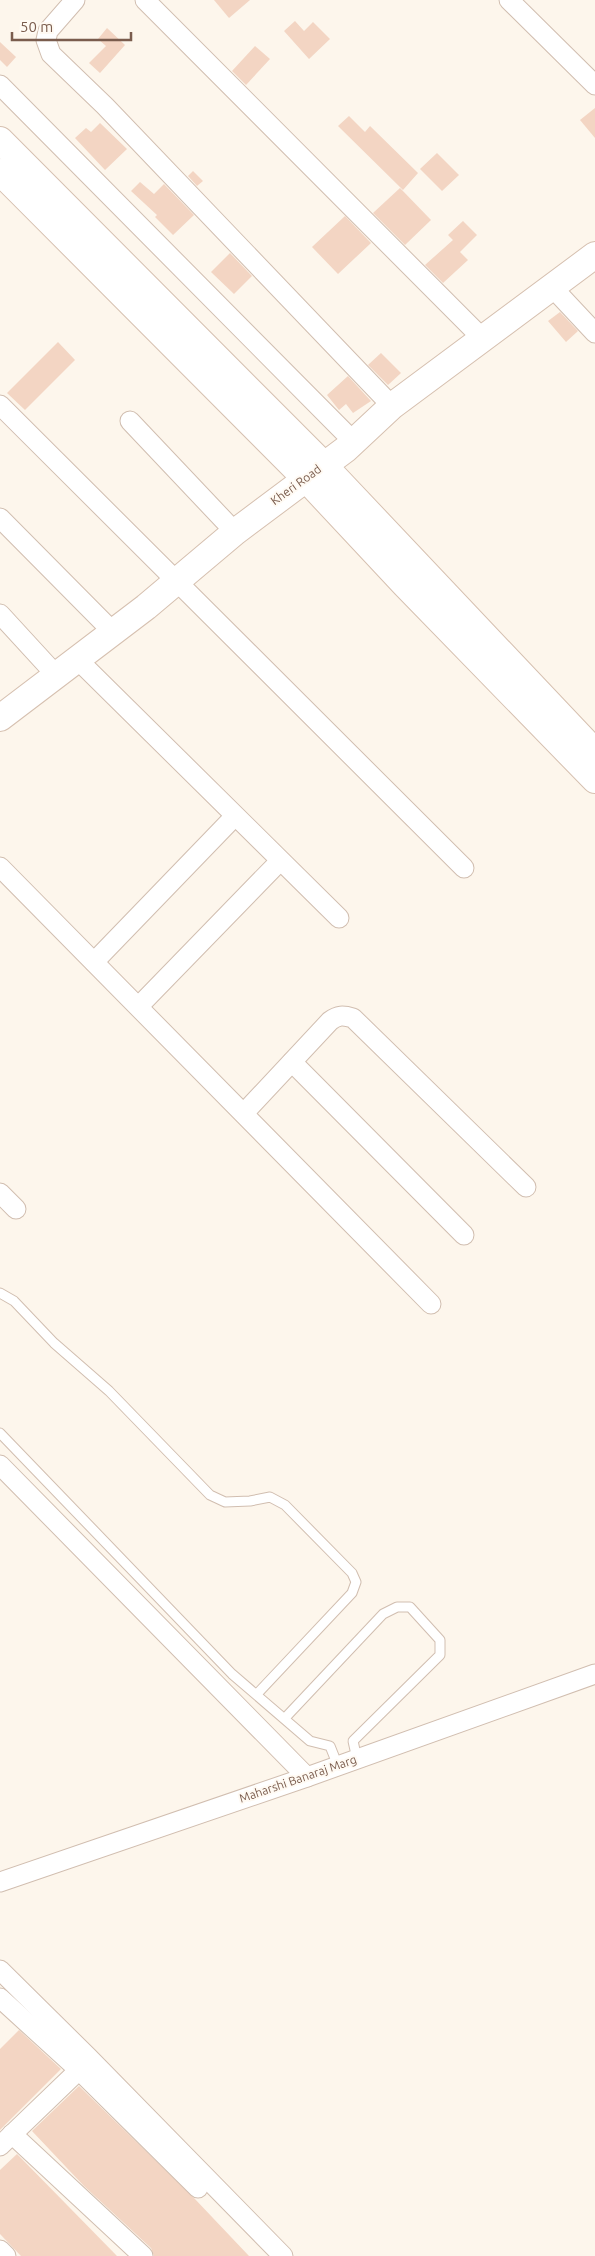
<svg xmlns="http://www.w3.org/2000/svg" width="595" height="2256" font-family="Ubuntu,sans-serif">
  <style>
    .building { fill: #f3d5c3 }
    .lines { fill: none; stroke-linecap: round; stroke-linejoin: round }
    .lane-casing { stroke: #d1beb0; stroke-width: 11 }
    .street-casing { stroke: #d1beb0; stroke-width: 21 }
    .secondary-casing { stroke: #d6c0b0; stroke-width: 28 }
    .lane { stroke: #fff; stroke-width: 9 }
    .street { stroke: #fff; stroke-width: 19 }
    .secondary { stroke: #fff; stroke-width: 26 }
    .labels { text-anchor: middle; stroke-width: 4; stroke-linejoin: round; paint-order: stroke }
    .street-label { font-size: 12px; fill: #7a5c4d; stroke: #fffaf3 }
  </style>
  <rect width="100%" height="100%" fill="#fdf6ec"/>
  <g class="building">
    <path d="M 214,0 L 250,0 L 229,18 Z"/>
    <path d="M 295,21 L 304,31 L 313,22 L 330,39 L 309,59 L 284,31 Z"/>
    <path d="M 107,28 L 125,45 L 100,73 L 89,63 L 106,46 L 98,39 Z"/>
    <path d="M 0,42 L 16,57 L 7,67 L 0,60 Z"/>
    <path d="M 255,46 L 270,59 L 246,85 L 232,71 Z"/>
    <path d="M 595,108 L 595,138 L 580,120 Z"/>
    <path d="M 349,116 L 365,132 L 370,126 L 418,173 L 403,190 L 338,126 Z"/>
    <path d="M 100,123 L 127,149 L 105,170 L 75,138 L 86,128 L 91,132 Z"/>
    <path d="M 437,153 L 459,175 L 442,191 L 420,169 Z"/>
    <path d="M 193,171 L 203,181 L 197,186 L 188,176 Z"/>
    <path d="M 140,182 L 154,194 L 164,184 L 194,215 L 173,235 L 155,217 L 157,215 L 131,191 Z"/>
    <path d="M 400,188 L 431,220 L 405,245 L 373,213 Z"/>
    <path d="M 345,216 L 371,243 L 338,274 L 312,247 Z"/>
    <path d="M 463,221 L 477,235 L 460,252 L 468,260 L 443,283 L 425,265 L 453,240 L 448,235 Z"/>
    <path d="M 230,253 L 252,276 L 234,294 L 211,272 Z"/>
    <path d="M 560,312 L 578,331 L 566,342 L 548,321 Z"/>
    <path d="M 58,342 L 75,360 L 25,410 L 7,393 Z"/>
    <path d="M 381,353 L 401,373 L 388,385 L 368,365 Z"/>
    <path d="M 348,376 L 371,401 L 353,413 L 346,404 L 339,410 L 327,395 Z"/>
    <path d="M 19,2030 L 61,2069 L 0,2130 L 0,2049 Z"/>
    <path d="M 79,2086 L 194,2198 L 249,2256 L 154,2256 L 151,2248 L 84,2186 L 32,2131 Z"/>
    <path d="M 17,2154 L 19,2156 L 117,2256 L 21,2256 L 0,2234 L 0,2170 Z"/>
  </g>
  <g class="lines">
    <g class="lane-casing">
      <g id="lane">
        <path d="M 0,1293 L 14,1301 L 54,1343 L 109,1391 L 210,1495 L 225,1502 L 250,1501 L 270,1497 L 285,1505 L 352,1573 L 356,1582 L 352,1593 L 257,1694"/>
        <path d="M 0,1433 L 232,1674 L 310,1741 L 330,1746 L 338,1766"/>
        <path d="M 285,1718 L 383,1614 L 397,1607 L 410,1607 L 440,1640 L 440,1655 L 353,1741 L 357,1759"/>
      </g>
    </g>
    <g class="street-casing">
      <g id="street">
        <path d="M 75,0 L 48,31 L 46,40 L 51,54 L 105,106 L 392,406"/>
        <path d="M 145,0 L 483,339"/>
        <path d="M 509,0 L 595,85"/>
        <path d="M 0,85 L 353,441"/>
        <path d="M 552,287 L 595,333"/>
        <path d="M 0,405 L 464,868"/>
        <path d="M 130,421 L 235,532"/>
        <path d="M 0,518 L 113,632"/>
        <path d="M 0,614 L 56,675"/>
        <path d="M 78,660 L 339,918"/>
        <path d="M 0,867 L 431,1304"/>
        <path d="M 94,962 L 235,816"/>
        <path d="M 139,1006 L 280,861"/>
        <path d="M 292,1062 L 464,1235"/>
        <path d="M 244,1113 L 330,1021 C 338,1015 343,1015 353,1018 L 526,1187"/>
        <path d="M 0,1193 L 16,1209"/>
        <path d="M 0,1465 L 307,1777"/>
        <path d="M 0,1882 L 307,1777 L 595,1674"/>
        <path d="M 0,1970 L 88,2057 L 283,2256"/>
        <path d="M 0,1998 L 79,2070 L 198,2188"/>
        <path d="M 12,2134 L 143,2256"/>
        <path d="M 0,2146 L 79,2070"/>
        <path d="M 0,2250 L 6,2256"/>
      </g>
    </g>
    <g class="secondary-casing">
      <g id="secondary">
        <path d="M 0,140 L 318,459 L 595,752"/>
        <path d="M 0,172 L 306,479 L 405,585 L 595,780"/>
        <path d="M 0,718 L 146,607 L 235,532 L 346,449 L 392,406 L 595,255"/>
      </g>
    </g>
    <use href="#lane" class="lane"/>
    <use href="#street" class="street"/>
    <use href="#secondary" class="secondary"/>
  </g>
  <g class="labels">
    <g class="street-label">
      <text transform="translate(296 485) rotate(-36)" y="4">Kheri Road</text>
      <text transform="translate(298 1779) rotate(-19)" y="4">Maharshi Banaraj Marg</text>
    </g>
  </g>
  <path d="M12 32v8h119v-8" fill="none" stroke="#7a5c4d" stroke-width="2.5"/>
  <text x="20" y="32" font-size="15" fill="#7a5c4d" stroke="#fffaf3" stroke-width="4" paint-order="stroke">50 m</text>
</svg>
